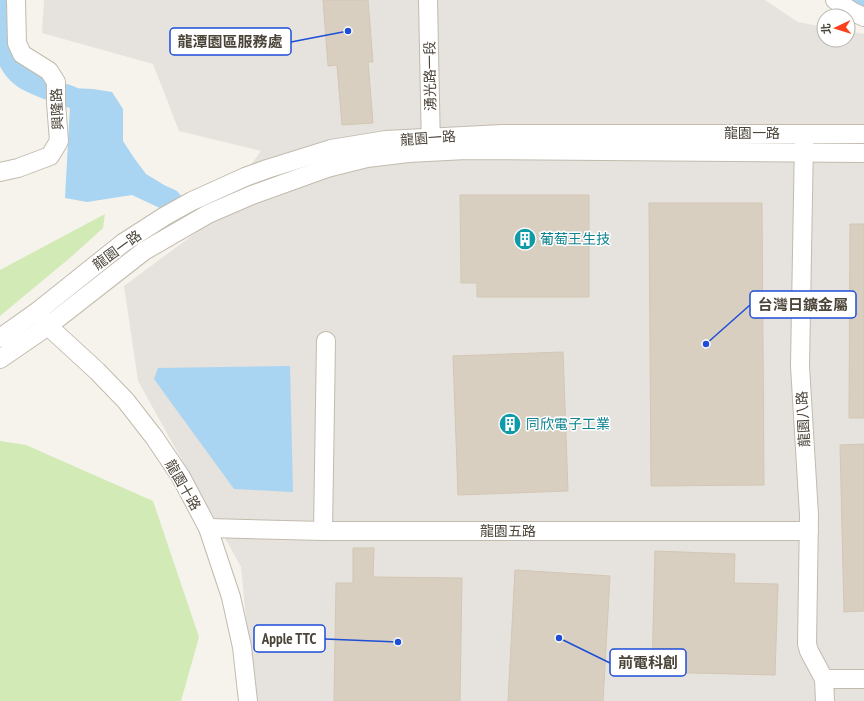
<svg xmlns="http://www.w3.org/2000/svg" width="864" height="701" font-family="'PT Sans Narrow','Noto Sans TC',sans-serif">
  <style>
    .industrial { fill: #e6e2dd }
    .green { fill: #d2eab5 }
    .water { fill: #a9d4f2 }
    .lines { fill: none; stroke-linecap: round; stroke-linejoin: round }
    .river { stroke: #a9d4f2; stroke-width: 22 }
    .building { fill: #d8cfc1; stroke: #d3c7b4 }
    .minor-casing { stroke: #c2bbae; stroke-width: 20 }
    .minor { stroke: #fff; stroke-width: 18 }
    .labels { text-anchor: middle; stroke-width: 3; stroke-linejoin: round; paint-order: stroke }
    .street-label { font-size: 14px; fill: #4b4439; stroke: #fff }
    .culture-label { font-size: 14px; fill: #0d838f; stroke: #fff; text-anchor: start }
    .leader { fill: none; stroke: #1d4ed8; stroke-width: 1.5 }
    .callout-dot { fill: #1d4ed8; stroke: #fff; stroke-width: 1.5 }
    .callout { fill: #fff; stroke: #1d4ed8; stroke-width: 1.5 }
    .callout-label { font-size: 15px; text-anchor: middle; font-weight: bold; fill: #4b4439 }
  </style>
  <rect width="100%" height="100%" fill="#f6f3ec"/>
  <path class="industrial" d="M 44,0 L 765,0 L 798,22 L 824,27 L 824,40 L 848,40 L 848,31 L 864,34 L 864,701 L 254,701 L 241,567 L 138,381 L 124,286 L 205,226 L 261,151 L 179,131 L 153,64 L 42,33 Z"/>
  <g class="green">
    <path d="M 105,214 L 103,228 L 71,257 L 0,316 L 0,270 Z"/>
    <path d="M 0,441 L 26,445 L 153,501 L 199,637 L 181,701 L 0,701 Z"/>
  </g>
  <g class="water">
    <path d="M 71,88 L 93,89 L 112,92 L 123,109 L 123,141 L 134,158 L 146,174 L 164,185 L 177,191 L 183,198 L 164,210 L 132,195 L 87,202 L 65,198 Z"/>
    <path d="M 290,366 L 293,492 L 234,489 L 154,379 L 158,368 Z"/>
  </g>
  <g class="lines">
    <g class="river">
      <path d="M 1,0 C 2,25 0,61 23,77 C 36,86 55,91 71,97"/>
      <path d="M 862,0 L 864,2"/>
    </g>
  </g>
  <g class="building">
    <path d="M 323,0 L 368,0 L 373,62 L 368,62 L 373,123 L 342,125 L 337,65 L 328,66 Z"/>
    <path d="M 460,195 L 589,195 L 589,297 L 477,297 L 477,283 L 461,283 Z"/>
    <path d="M 649,203 L 762,203 L 764,485 L 651,486 Z"/>
    <path d="M 850,224 L 864,224 L 864,418 L 849,418 Z"/>
    <path d="M 563,352 L 568,491 L 458,495 L 453,356 Z"/>
    <path d="M 864,444 L 864,611 L 844,612 L 840,445 Z"/>
    <path d="M 353,548 L 374,548 L 373,577 L 462,578 L 460,701 L 334,701 L 336,583 L 353,583 Z"/>
    <path d="M 655,551 L 735,554 L 734,583 L 778,584 L 775,675 L 652,672 Z"/>
    <path d="M 515,570 L 610,576 L 603,701 L 508,701 Z"/>
  </g>
  <g class="lines">
    <g class="minor-casing">
      <g id="minor">
        <path d="M 428,0 L 431,149"/>
        <path d="M 835,0 L 853,12 L 864,17"/>
        <path d="M 804,140 L 800,366 L 809,515 L 807,644 L 809,651 L 824,679 L 825,701"/>
        <path d="M 0,172 L 18,168 L 50,156 L 59,141 L 56,103 L 56,82 L 49,71 L 22,54 L 17,43 L 16,0"/>
        <path d="M 42,317 L 48,326 L 97,371 L 126,401 L 154,437 L 181,477 L 208,528 L 231,597 L 242,647 L 248,701"/>
        <path d="M 0,338 L 38,311 L 123,243 L 165,216 L 192,201 L 245,177 L 267,169 L 331,149 L 386,140 L 502,134 L 864,134"/>
        <path d="M 0,359 L 48,326 L 144,251 L 208,214 L 252,195 L 327,168 L 367,158 L 408,153 L 466,150 L 864,153"/>
        <path d="M 208,528 L 323,531 L 809,531"/>
        <path d="M 323,531 L 326,341"/>
        <path d="M 824,679 L 864,679"/>
      </g>
    </g>
    <use href="#minor" class="minor"/>
  </g>
  <defs>
    <g id="building-disc" transform="scale(1.15)"><circle r="9.5" fill="#0f9aa8" stroke="#fff"/><path d="M-4-6H4V6H1V3H-1V6H-4ZM-2.5-4.3h1.7v1.8h-1.7ZM.8-4.3h1.7v1.8H.8ZM-2.5-1h1.7V.8h-1.7ZM.8-1h1.7V.8H.8Z" fill="#fff"/></g>
  </defs>
  <g fill-rule="evenodd">
    <use href="#building-disc" x="525" y="239"/>
    <use href="#building-disc" x="510" y="424"/>
  </g>
  <g class="labels">
    <g class="street-label">
      <text transform="translate(430 76) rotate(-91)" y="5">湧光路一段</text>
      <text transform="translate(57 109) rotate(-93)" y="5">興隆路</text>
      <text x="752" y="138">龍園一路</text>
      <text transform="translate(428 138) rotate(-4)" y="5">龍園一路</text>
      <text transform="translate(117 250) rotate(-36)" y="5">龍園一路</text>
      <text transform="translate(803 419) rotate(-93)" y="5">龍園八路</text>
      <text transform="translate(183 485) rotate(60)" y="5">龍園十路</text>
      <text x="508" y="536">龍園五路</text>
    </g>
    <g class="culture-label">
      <text x="540" y="244">葡萄王生技</text>
      <text x="526" y="429">同欣電子工業</text>
    </g>
  </g>
  <path class="leader" d="M348 31L291 42M706 344L750 305M398 642L325 639M559 638L610 663"/>
  <g class="callout-dot">
    <circle cx="348" cy="31" r="4"/>
    <circle cx="706" cy="344" r="4"/>
    <circle cx="398" cy="642" r="4"/>
    <circle cx="559" cy="638" r="4"/>
  </g>
  <g class="callout">
    <rect x="170" y="28" width="121" height="27" rx="4"/>
    <rect x="750" y="291" width="106" height="27" rx="4"/>
    <rect x="254" y="625" width="71" height="27" rx="4"/>
    <rect x="610" y="649" width="76" height="27" rx="4"/>
  </g>
  <g class="callout-label">
    <text x="230" y="47">龍潭園區服務處</text>
    <text x="803" y="310">台灣日鑛金屬</text>
    <text x="289" y="644">Apple TTC</text>
    <text x="648" y="668">前電科創</text>
  </g>
  <g transform="translate(836 28) rotate(266)"><circle r="19" fill="#ffffff" stroke="#b7b4b0"/>
  <path d="M0-3L7 15L0 10L-7 15Z" fill="#fc3f1d"/>
  <text y="-6" font-size="11" font-weight="bold" text-anchor="middle" fill="#4b4439">北</text>
  </g>
</svg>
